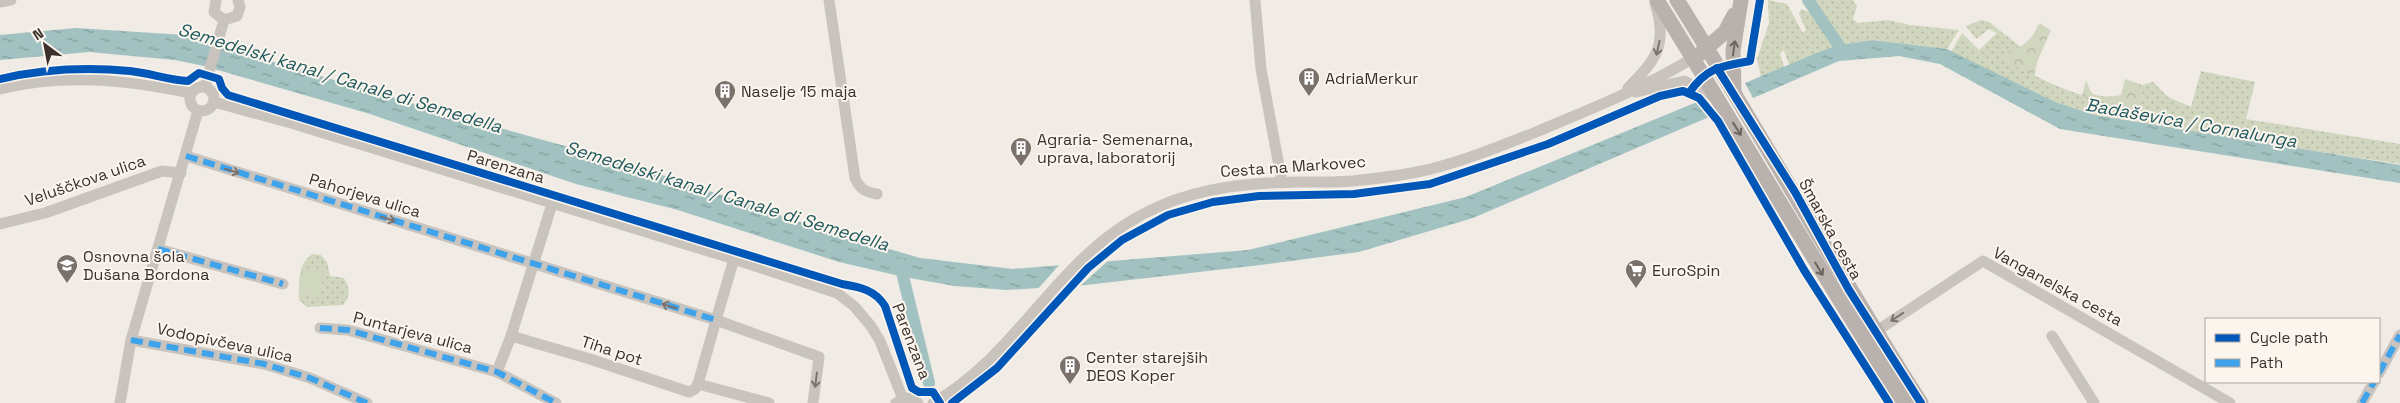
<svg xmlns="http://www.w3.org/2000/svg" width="2400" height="403" font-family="'Space Grotesk',sans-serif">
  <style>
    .grass { fill: url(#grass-dots) }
    .forest { fill: url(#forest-crowns) }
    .pitch { fill: #d1d6bf }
    .water { fill: url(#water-ripples) }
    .pier { fill: #f0ebe5 }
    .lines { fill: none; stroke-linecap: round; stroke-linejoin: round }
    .canal { stroke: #a1c2c1; stroke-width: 12 }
    .minor { stroke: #c9c3be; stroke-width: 11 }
    .major { stroke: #b8b1ad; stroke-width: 15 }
    .quiet { stroke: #3fa3eb; stroke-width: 6; stroke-dasharray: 12 6; stroke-linecap: butt }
    .cycleway-casing { stroke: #fbf5ee; stroke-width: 11 }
    .cycleway { stroke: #0057b8; stroke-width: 8 }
    .oneway { stroke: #7b726d }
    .oneway2 { stroke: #6d645f }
    .labels { text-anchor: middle; stroke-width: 4; stroke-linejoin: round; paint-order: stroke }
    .poi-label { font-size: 16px; fill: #3b302b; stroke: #fbf5ee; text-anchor: start }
    .street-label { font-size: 16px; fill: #3b302b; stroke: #fbf5ee }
    .water-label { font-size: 18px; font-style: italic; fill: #1f5a5e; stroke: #fbf5ee }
  </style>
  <defs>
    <pattern id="grass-dots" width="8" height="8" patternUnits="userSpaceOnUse" patternTransform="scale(1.25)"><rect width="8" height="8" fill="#d1d6bf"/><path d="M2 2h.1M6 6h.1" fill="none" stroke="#b4b8a4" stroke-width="1.8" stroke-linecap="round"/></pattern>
    <pattern id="forest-crowns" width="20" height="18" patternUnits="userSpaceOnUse" patternTransform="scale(1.25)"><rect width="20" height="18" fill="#d1d6bf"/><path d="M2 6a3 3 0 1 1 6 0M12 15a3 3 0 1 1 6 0" fill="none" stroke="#b4b8a4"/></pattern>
    <pattern id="water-ripples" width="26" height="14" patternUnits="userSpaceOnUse" patternTransform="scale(1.25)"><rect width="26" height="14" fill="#a1c2c1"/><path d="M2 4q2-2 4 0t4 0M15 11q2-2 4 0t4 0" fill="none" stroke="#849e9d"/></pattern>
  </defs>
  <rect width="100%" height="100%" fill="#f0ebe5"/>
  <g class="grass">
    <path d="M 1768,0 L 1787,4 L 1803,33 L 1806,30 L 1799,14 L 1801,9 L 1813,13 L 1819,6 L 1815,0 L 1853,0 L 1857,6 L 1853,19 L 1857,23 L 1888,20 L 1910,25 L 1959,30 L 1947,49 L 1872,40 L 1840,45 L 1789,65 L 1784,50 L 1780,53 L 1784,67 L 1761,77 L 1757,59 L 1769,23 Z"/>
    <path d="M 1981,20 L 1989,22 L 2021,47 L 1999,56 C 2043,82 2089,104 2141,105 L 2142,85 L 2153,82 L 2168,97 L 2191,107 L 2201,71 L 2255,82 L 2246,119 L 2400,144 L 2400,164 L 2105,119 L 2057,106 L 1951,52 L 1962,33 L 1979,50 L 1997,33 L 1989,29 L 1976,39 L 1966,26 Z"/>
    <path d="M 312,254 L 321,255 L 327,262 L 330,276 L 344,278 C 350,289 351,296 343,305 L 307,307 L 299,300 C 299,283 297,265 312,254 Z"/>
  </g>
  <g class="forest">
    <path d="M 2043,23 L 2042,25 L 2051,30 L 2037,62 L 2034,77 L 1998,56 C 2017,48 2030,46 2038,25 Z"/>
    <path d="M 2125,79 L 2142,85 L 2141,105 L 2120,105 L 2082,96 L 2086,80 C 2088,84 2089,89 2091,92 C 2097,98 2114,97 2121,95 Z"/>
  </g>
  <path class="pitch" d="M 303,268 L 324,272 L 320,298 L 299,295 Z"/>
  <g class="water">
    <path d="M 76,28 L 184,35 L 428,108 L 630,164 L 821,229 L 920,258 L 1013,269 L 1248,250 L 1466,197 L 1697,102 L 1709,117 L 1473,218 L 1359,252 L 1260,265 L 1086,285 L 1007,290 L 955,286 L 904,277 L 839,262 L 678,210 L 576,184 L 370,114 L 204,66 L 175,60 L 89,52 L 0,60 L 0,35 Z"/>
    <path d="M 1872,40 L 1947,49 L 2055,102 L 2094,115 L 2400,165 L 2400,183 L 2060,129 L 1940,64 L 1899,56 L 1839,61 L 1753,98 L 1745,83 L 1819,52 L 1840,45 Z"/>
  </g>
  <path class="pier" d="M 1110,259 L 1078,288 L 1036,291 L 1061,263 Z"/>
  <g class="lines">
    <g class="canal">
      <path d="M 1808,0 L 1844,53 L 1852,53"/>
      <path d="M 900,264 L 929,383"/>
    </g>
    <g class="minor">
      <path d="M 216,0 L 214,12 L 224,20 L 237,16 L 240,7 L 238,0"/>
      <path d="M 829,0 L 855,178 C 860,189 865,192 877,194"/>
      <path d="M 1255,0 L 1261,69 L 1282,182"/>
      <path d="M 0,2 L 11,0"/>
      <path d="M 205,86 L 224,20"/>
      <circle cx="202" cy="99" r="12"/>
      <path d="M 1628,88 C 1657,59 1668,44 1655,3"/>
      <path d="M 0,89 C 64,73 126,80 190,93"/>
      <path d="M 1636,92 L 1684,81 L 1717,98"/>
      <path d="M 214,102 L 291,123 L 734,259 L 837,293 L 854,306 L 871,326 L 880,341 L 903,399"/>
      <path d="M 186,156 L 716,320 L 734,259"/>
      <path d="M 0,224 L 45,213 L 162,171 L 181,173"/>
      <path d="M 158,249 L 283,284"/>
      <path d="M 320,328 L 348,330 L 497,372 L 556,403"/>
      <path d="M 1875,332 L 1983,261 L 2230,403"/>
      <path d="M 511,336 L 590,359 L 689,392 L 695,389 L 698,384 L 716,320 L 819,357 L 813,403"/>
      <path d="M 2052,336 L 2094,403"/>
      <path d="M 131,340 L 264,364 L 310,378 L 367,403"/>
      <path d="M 497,372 L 511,336 L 552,204"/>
      <path d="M 2379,373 L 2400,335"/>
      <path d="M 698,384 L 769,403"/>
      <path d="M 120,403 L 131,340 L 198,111"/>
      <path d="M 896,403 L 907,398 L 918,403"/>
      <path d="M 933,403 C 1025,350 1059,249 1160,206 C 1203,187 1250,183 1296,182 C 1317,182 1340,183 1361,180 C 1380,178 1398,176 1417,172 C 1457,164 1498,147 1536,132 C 1589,110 1644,88 1693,58"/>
      <path d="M 2362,403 L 2374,382"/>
    </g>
    <g class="major">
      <path d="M 1657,0 C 1740,134 1819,270 1904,403"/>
      <path d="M 1677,0 C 1761,133 1836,271 1921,403"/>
      <path d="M 1701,53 L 1725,32 L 1734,15"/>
      <path d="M 1734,92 L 1733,51 L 1741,0"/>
    </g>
    <g class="quiet">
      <path d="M 186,156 L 716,320"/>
      <path d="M 158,249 L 283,284"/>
      <path d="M 320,328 L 348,330 L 497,372 L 556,403"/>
      <path d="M 131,340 L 264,364 L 310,378 L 367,403"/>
      <path d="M 2379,373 L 2400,335"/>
      <path d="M 2362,403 L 2374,382"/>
    </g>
    <g class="cycleway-casing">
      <g id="cycleway">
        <path d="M 1717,68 L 1795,192 L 1849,290 L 1921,403"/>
        <path d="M 0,79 C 43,69 87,67 130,71 C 150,73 168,80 188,81 L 199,73 L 219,79 L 222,88 L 228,95 L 842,284 C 860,287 875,290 885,306 L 912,388 L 919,392 L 933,392 L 940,403"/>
        <path d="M 1689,93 C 1707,67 1722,66 1750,61 L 1760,0"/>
        <path d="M 952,403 L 997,368 L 1088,268 L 1122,240 L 1168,215 L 1213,202 L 1259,196 L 1354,194 L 1430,184 L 1548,144 L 1660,96 L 1683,91 L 1699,98 L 1718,121 L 1804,270 L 1889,403"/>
      </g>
    </g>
    <use href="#cycleway" class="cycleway"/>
  </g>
  <defs><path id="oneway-shaft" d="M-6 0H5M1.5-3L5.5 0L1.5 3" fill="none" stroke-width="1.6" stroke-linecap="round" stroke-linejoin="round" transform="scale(1.25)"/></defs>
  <g class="oneway">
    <use href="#oneway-shaft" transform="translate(1658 48) rotate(102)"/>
    <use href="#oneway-shaft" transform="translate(232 171) rotate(17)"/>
    <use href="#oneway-shaft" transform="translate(388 219) rotate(17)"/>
    <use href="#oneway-shaft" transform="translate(669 306) rotate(-163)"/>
    <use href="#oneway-shaft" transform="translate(1897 317) rotate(146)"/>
    <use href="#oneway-shaft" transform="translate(816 380) rotate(97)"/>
  </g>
  <g class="oneway2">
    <use href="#oneway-shaft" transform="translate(1734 48) rotate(-82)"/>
    <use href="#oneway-shaft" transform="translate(1737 129) rotate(58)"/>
    <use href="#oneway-shaft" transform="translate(1819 269) rotate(59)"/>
  </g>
  <defs>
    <g id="building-pin" transform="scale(1.125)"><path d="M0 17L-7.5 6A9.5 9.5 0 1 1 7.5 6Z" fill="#7a716c" stroke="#fbf5ee"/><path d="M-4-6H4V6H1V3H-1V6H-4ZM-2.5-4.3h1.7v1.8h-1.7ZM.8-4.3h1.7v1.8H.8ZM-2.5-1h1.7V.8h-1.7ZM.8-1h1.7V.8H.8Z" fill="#fff"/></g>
    <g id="school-pin" transform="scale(1.125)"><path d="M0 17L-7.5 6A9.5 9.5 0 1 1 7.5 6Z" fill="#7a716c" stroke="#fbf5ee"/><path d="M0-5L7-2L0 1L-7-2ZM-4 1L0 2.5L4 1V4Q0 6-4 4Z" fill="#fff"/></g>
    <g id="supermarket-pin" transform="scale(1.125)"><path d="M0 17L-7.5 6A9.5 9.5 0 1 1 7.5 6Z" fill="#7a716c" stroke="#fbf5ee"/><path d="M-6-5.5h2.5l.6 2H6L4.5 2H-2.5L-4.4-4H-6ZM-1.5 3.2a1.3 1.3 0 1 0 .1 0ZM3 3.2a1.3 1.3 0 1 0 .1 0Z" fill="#fff"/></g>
  </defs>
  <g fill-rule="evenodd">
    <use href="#building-pin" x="1309" y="78"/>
    <use href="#building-pin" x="725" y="91"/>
    <use href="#building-pin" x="1021" y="148"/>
    <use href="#school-pin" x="67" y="265"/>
    <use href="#supermarket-pin" x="1636" y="270"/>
    <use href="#building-pin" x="1070" y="366"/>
  </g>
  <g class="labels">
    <g class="poi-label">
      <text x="1325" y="84">AdriaMerkur</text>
      <text x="741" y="97">Naselje 15 maja</text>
      <text x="1037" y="145">Agraria- Semenarna,<tspan x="1037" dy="18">uprava, laboratorij</tspan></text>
      <text x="83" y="262">Osnovna šola<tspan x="83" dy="18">Dušana Bordona</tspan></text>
      <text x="1652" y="276">EuroSpin</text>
      <text x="1086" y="363">Center starejših<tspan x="1086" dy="18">DEOS Koper</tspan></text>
    </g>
    <g class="street-label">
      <text transform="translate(506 166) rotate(17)" y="6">Parenzana</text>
      <text transform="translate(1293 166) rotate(-4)" y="6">Cesta na Markovec</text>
      <text transform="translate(85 180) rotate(-19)" y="6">Veluščkova ulica</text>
      <text transform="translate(365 195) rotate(17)" y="6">Pahorjeva ulica</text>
      <text transform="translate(1831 229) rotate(61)" y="6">Šmarska cesta</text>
      <text transform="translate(2058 286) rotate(29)" y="6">Vanganelska cesta</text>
      <text transform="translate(413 332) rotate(15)" y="6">Puntarjeva ulica</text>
      <text transform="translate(912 341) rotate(69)" y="6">Parenzana</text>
      <text transform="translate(225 342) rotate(12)" y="6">Vodopivčeva ulica</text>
      <text transform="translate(612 350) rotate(18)" y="6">Tiha pot</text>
    </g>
    <g class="water-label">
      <text transform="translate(340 78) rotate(17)" y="6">Semedelski kanal / Canale di Semedella</text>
      <text transform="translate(2191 123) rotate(10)" y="6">Badaševica / Cornalunga</text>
      <text transform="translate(727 196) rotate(17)" y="6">Semedelski kanal / Canale di Semedella</text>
    </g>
  </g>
  <rect x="2205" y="318" width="175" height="65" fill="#fbf5ee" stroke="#aea6a0"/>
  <rect x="2215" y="334" width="25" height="8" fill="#0057b8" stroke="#aea6a0"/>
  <text x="2250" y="343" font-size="15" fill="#3b302b">Cycle path</text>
  <rect x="2215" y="359" width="25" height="8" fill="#3fa3eb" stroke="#aea6a0"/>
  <text x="2250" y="368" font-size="15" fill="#3b302b">Path</text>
  <g transform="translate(45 45) rotate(328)" stroke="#fbf5ee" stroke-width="4" paint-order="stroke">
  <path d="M0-4L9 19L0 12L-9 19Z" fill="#3b302b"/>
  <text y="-8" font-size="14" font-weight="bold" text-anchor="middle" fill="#3b302b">N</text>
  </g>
</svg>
